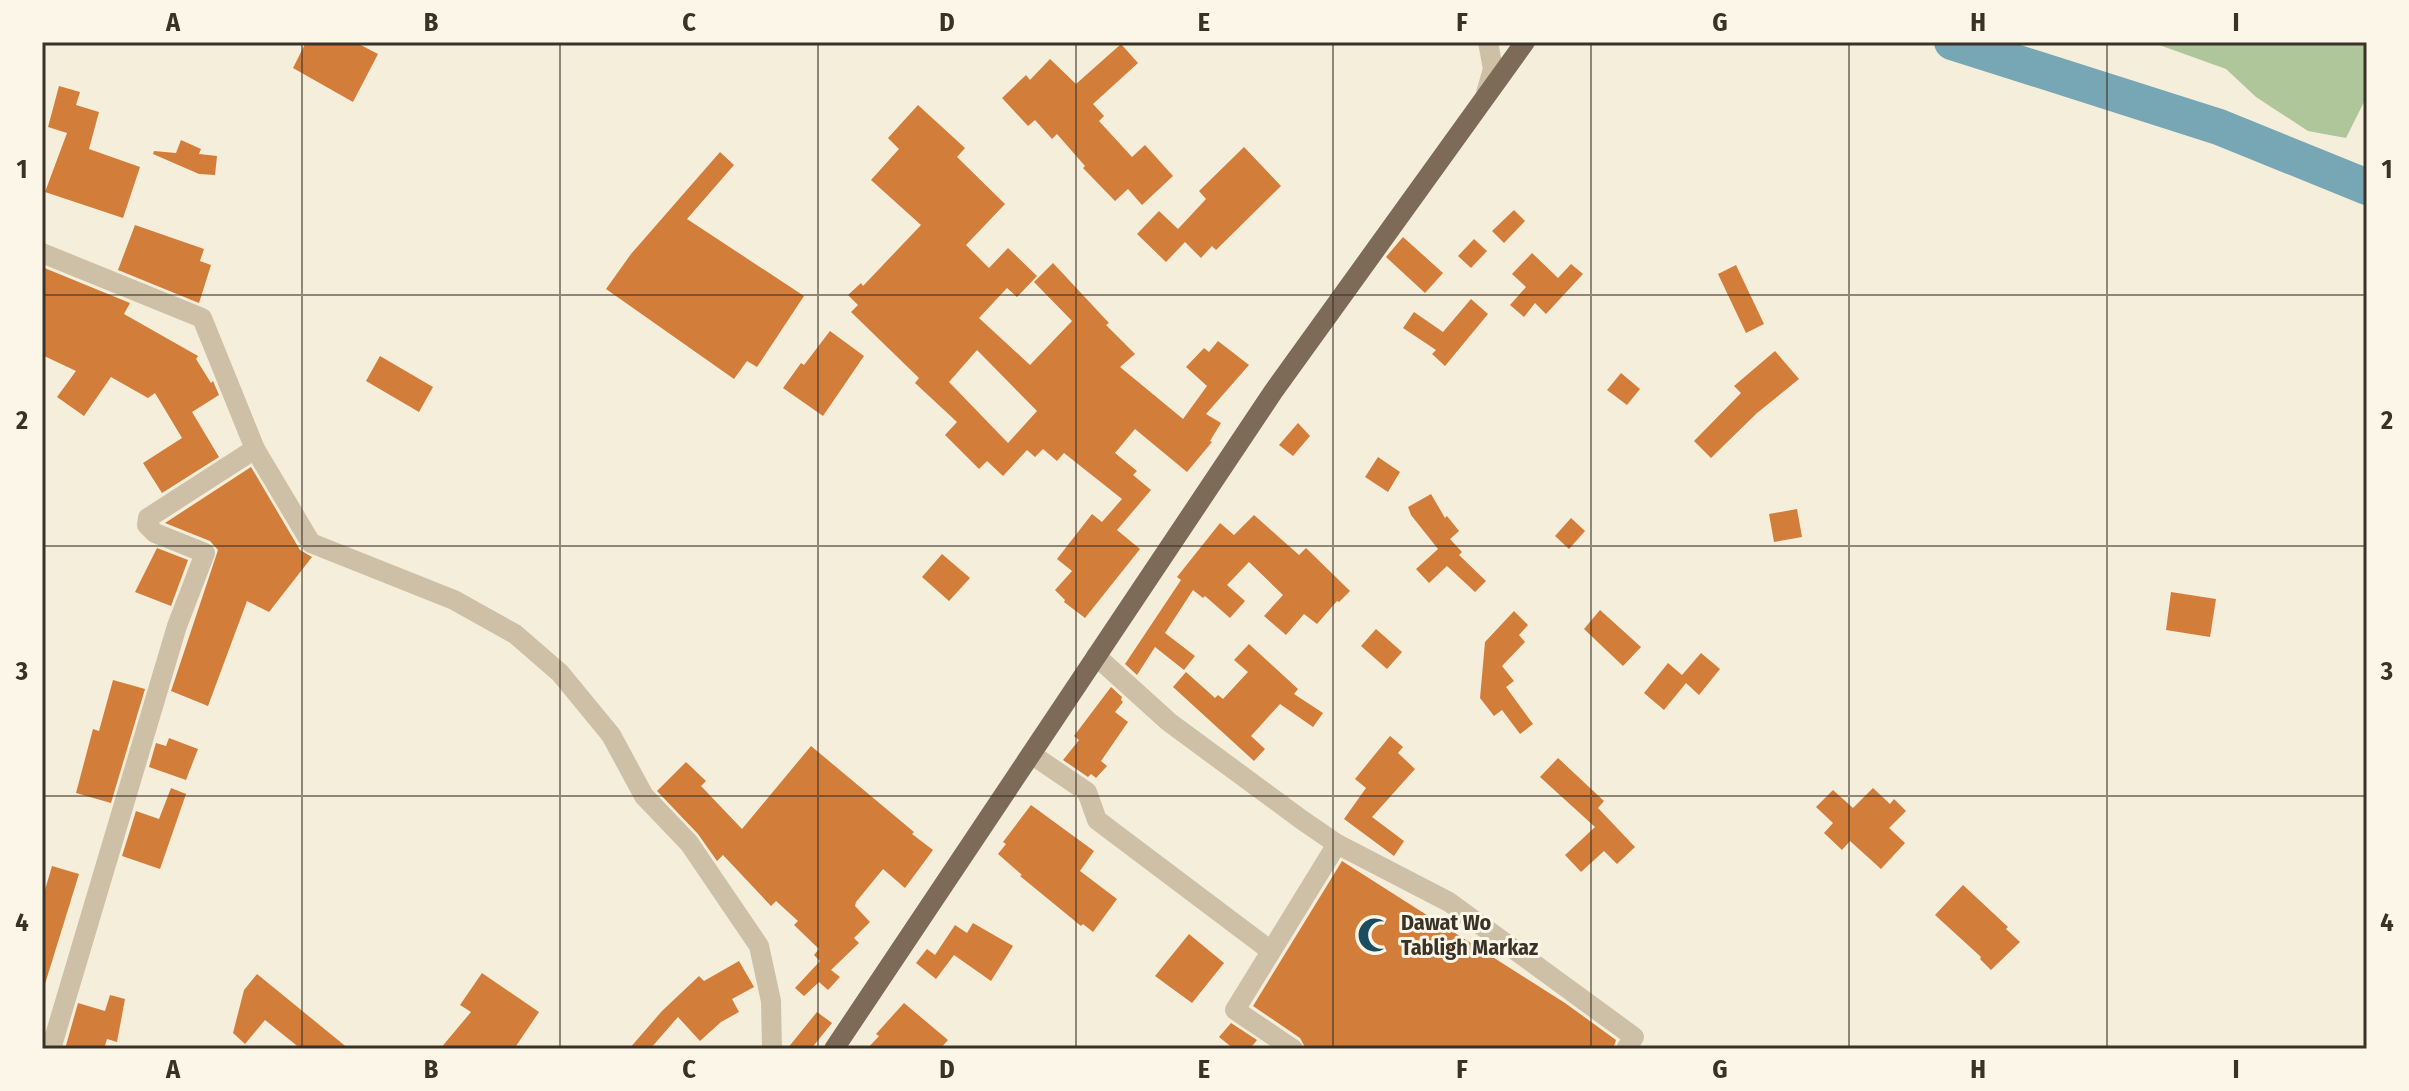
<svg xmlns="http://www.w3.org/2000/svg" width="2409" height="1091" font-family="'Fira Sans Condensed',sans-serif">
  <style>
    .green { fill: #aec699 }
    .lines { fill: none; stroke-linecap: round; stroke-linejoin: round }
    .river { stroke: #77a7b5; stroke-width: 36 }
    .building { fill: #d37d3b; fill-rule: evenodd }
    .minor { stroke: #cec0a6; stroke-width: 20 }
    .major { stroke: #7d6b57; stroke-width: 20 }
    .grid { fill: none; stroke: #3a3127; stroke-width: 2; stroke-opacity: 0.55 }
    .labels { text-anchor: middle; stroke-width: 6; stroke-linejoin: round; paint-order: stroke }
    .poi-label { font-size: 22px; font-weight: bold; fill: #3a3127; stroke: #fcf6e8; text-anchor: start }
    .neatline { fill: none; stroke: #3a3127; stroke-width: 3 }
    .grid-label { font-size: 26px; text-anchor: middle; font-weight: bold; fill: #3a3127 }
  </style>
  <rect width="100%" height="100%" fill="#f5eedb"/>
  <path class="green" d="M 2151,42 L 2367,42 L 2367,96 L 2346,138 L 2308,131 L 2256,97 L 2226,69 Z"/>
  <g class="lines">
    <path class="river" d="M 1952,42 L 2219,127 L 2367,187"/>
  </g>
  <g class="building">
    <path d="M 306,42 L 355,42 L 378,54 L 353,102 L 293,68 Z"/>
    <path d="M 1121,44 L 1138,63 L 1093,104 L 1104,116 L 1099,121 L 1132,157 L 1145,145 L 1173,176 L 1142,205 L 1128,189 L 1115,201 L 1083,168 L 1085,166 L 1057,134 L 1052,139 L 1035,120 L 1028,126 L 1002,98 L 1026,75 L 1030,80 L 1050,59 L 1076,84 Z"/>
    <path d="M 59,86 L 80,92 L 76,105 L 99,112 L 89,149 L 140,167 L 123,218 L 45,192 L 67,133 L 48,127 Z"/>
    <path d="M 918,105 L 965,148 L 957,157 L 1005,204 L 966,245 L 989,268 L 1008,248 L 1037,276 L 1017,297 L 1007,288 L 979,318 L 1030,365 L 1072,321 L 1034,282 L 1053,263 L 1109,323 L 1106,325 L 1135,354 L 1120,367 L 1183,419 L 1207,386 L 1186,367 L 1204,348 L 1209,352 L 1218,341 L 1249,365 L 1206,414 L 1221,423 L 1210,441 L 1212,442 L 1187,472 L 1135,429 L 1115,453 L 1137,471 L 1133,475 L 1151,490 L 1117,530 L 1140,549 L 1085,618 L 1064,602 L 1065,600 L 1055,590 L 1072,571 L 1057,559 L 1092,514 L 1102,522 L 1122,499 L 1064,453 L 1057,461 L 1043,449 L 1035,457 L 1027,450 L 1003,476 L 987,461 L 979,469 L 945,435 L 957,422 L 915,383 L 919,378 L 851,312 L 858,305 L 848,295 L 861,283 L 863,286 L 921,225 L 871,180 L 899,149 L 888,138 ZM 977,350 L 1037,411 L 1008,443 L 949,382 Z"/>
    <path d="M 181,140 L 201,149 L 199,154 L 217,156 L 215,175 L 199,174 L 153,154 L 154,151 L 176,153 Z"/>
    <path d="M 1244,147 L 1281,186 L 1216,250 L 1212,246 L 1201,258 L 1185,242 L 1166,262 L 1137,234 L 1159,211 L 1178,229 L 1206,199 L 1199,191 Z"/>
    <path d="M 720,152 L 734,165 L 687,219 L 804,296 L 757,367 L 747,361 L 734,379 L 606,289 L 631,254 Z"/>
    <path d="M 1514,210 L 1525,221 L 1504,243 L 1492,231 Z"/>
    <path d="M 135,225 L 204,249 L 200,261 L 211,265 L 199,303 L 118,270 Z"/>
    <path d="M 1403,237 L 1443,273 L 1425,293 L 1386,257 Z"/>
    <path d="M 1474,239 L 1487,251 L 1471,268 L 1458,256 Z"/>
    <path d="M 1532,253 L 1558,278 L 1571,264 L 1583,274 L 1546,314 L 1535,303 L 1524,317 L 1510,305 L 1526,287 L 1512,274 Z"/>
    <path d="M 1736,265 L 1764,324 L 1746,333 L 1718,274 Z"/>
    <path d="M 42,267 L 130,303 L 124,314 L 198,356 L 196,359 L 211,383 L 213,381 L 219,395 L 192,412 L 219,457 L 162,493 L 143,463 L 182,438 L 155,393 L 148,398 L 111,377 L 84,416 L 57,397 L 76,371 L 42,355 Z"/>
    <path d="M 1471,299 L 1488,314 L 1445,366 L 1432,354 L 1436,350 L 1403,328 L 1414,312 L 1443,332 Z"/>
    <path d="M 830,331 L 864,356 L 823,416 L 783,388 L 801,363 L 804,365 Z"/>
    <path d="M 1775,351 L 1799,379 L 1757,413 L 1711,458 L 1694,441 L 1741,393 L 1734,386 Z"/>
    <path d="M 380,356 L 433,387 L 419,412 L 366,381 Z"/>
    <path d="M 1621,373 L 1640,389 L 1627,405 L 1607,390 Z"/>
    <path d="M 1298,423 L 1310,436 L 1293,456 L 1279,445 Z"/>
    <path d="M 1378,457 L 1400,472 L 1388,492 L 1365,477 Z"/>
    <path d="M 251,467 L 300,550 L 312,557 L 269,612 L 247,601 L 208,706 L 171,691 L 218,550 L 210,541 L 165,523 Z"/>
    <path d="M 1431,494 L 1445,518 L 1447,516 L 1459,531 L 1450,539 L 1462,552 L 1459,555 L 1486,581 L 1475,592 L 1447,566 L 1429,583 L 1416,569 L 1438,549 L 1411,515 L 1408,507 Z"/>
    <path d="M 1797,509 L 1802,537 L 1774,542 L 1769,514 Z"/>
    <path d="M 1254,515 L 1299,555 L 1306,548 L 1350,591 L 1339,602 L 1337,601 L 1317,624 L 1304,614 L 1286,635 L 1264,616 L 1283,595 L 1249,562 L 1227,585 L 1245,601 L 1230,618 L 1205,596 L 1203,598 L 1193,590 L 1165,633 L 1195,656 L 1184,670 L 1155,647 L 1137,675 L 1125,664 L 1181,580 L 1177,577 L 1220,523 L 1234,535 Z"/>
    <path d="M 1571,518 L 1585,531 L 1569,549 L 1555,536 Z"/>
    <path d="M 157,548 L 188,560 L 171,606 L 135,592 Z"/>
    <path d="M 942,554 L 970,578 L 949,601 L 922,577 Z"/>
    <path d="M 2171,592 L 2216,599 L 2210,637 L 2166,630 Z"/>
    <path d="M 1600,610 L 1641,647 L 1623,666 L 1584,629 Z"/>
    <path d="M 1514,611 L 1528,625 L 1519,635 L 1525,642 L 1502,666 L 1514,681 L 1506,687 L 1533,724 L 1520,734 L 1502,710 L 1494,716 L 1480,698 L 1485,642 Z"/>
    <path d="M 1376,629 L 1402,652 L 1387,669 L 1361,646 Z"/>
    <path d="M 1249,644 L 1298,689 L 1294,694 L 1323,713 L 1313,727 L 1280,704 L 1251,736 L 1265,749 L 1254,761 L 1173,687 L 1186,672 L 1215,698 L 1218,695 L 1223,699 L 1248,672 L 1234,660 Z"/>
    <path d="M 1701,653 L 1720,669 L 1699,695 L 1686,683 L 1664,710 L 1644,693 L 1668,663 L 1682,675 Z"/>
    <path d="M 113,680 L 145,689 L 111,803 L 76,793 L 93,729 L 99,731 Z"/>
    <path d="M 1111,687 L 1122,697 L 1121,700 L 1123,702 L 1115,712 L 1128,722 L 1101,761 L 1107,766 L 1096,778 L 1091,774 L 1088,777 L 1063,760 L 1079,740 L 1074,736 Z"/>
    <path d="M 1390,736 L 1403,747 L 1398,753 L 1415,769 L 1372,817 L 1404,841 L 1394,856 L 1344,819 L 1366,788 L 1355,779 Z"/>
    <path d="M 169,738 L 198,749 L 186,780 L 149,767 L 156,743 L 166,746 Z"/>
    <path d="M 811,746 L 914,832 L 912,834 L 933,850 L 905,888 L 883,869 L 856,902 L 855,906 L 870,922 L 854,938 L 859,943 L 831,970 L 840,977 L 828,990 L 819,982 L 804,996 L 795,988 L 820,961 L 814,955 L 819,949 L 794,925 L 798,921 L 776,901 L 771,906 L 723,855 L 717,861 L 698,834 L 657,791 L 686,762 L 706,781 L 701,786 L 742,829 Z"/>
    <path d="M 1558,758 L 1604,801 L 1598,808 L 1635,847 L 1617,864 L 1604,851 L 1581,872 L 1565,855 L 1595,827 L 1540,777 Z"/>
    <path d="M 171,788 L 186,794 L 160,869 L 122,856 L 136,811 L 159,819 Z"/>
    <path d="M 1873,788 L 1890,804 L 1894,799 L 1906,811 L 1889,828 L 1905,843 L 1881,869 L 1850,841 L 1842,850 L 1824,833 L 1833,823 L 1816,807 L 1833,790 L 1853,808 Z"/>
    <path d="M 1031,805 L 1094,851 L 1080,871 L 1117,899 L 1093,932 L 1083,924 L 1081,926 L 1020,876 L 1022,875 L 998,854 L 1006,844 L 1003,842 Z"/>
    <path d="M 1342,861 L 1565,1003 L 1616,1040 L 1613,1049 L 1306,1049 L 1300,1038 L 1253,1006 Z"/>
    <path d="M 52,866 L 79,874 L 45,984 L 42,983 L 42,900 Z"/>
    <path d="M 1963,885 L 2008,927 L 2006,929 L 2020,942 L 1991,970 L 1980,959 L 1981,957 L 1935,915 Z"/>
    <path d="M 973,923 L 1013,946 L 991,981 L 954,955 L 936,979 L 916,963 L 927,949 L 935,955 L 955,925 L 967,933 Z"/>
    <path d="M 1189,934 L 1224,963 L 1192,1003 L 1155,976 Z"/>
    <path d="M 739,961 L 754,987 L 732,999 L 739,1012 L 721,1022 L 700,1041 L 678,1017 L 650,1049 L 629,1049 L 662,1011 L 699,976 L 704,981 Z"/>
    <path d="M 482,973 L 539,1012 L 514,1049 L 440,1049 L 471,1012 L 460,1005 Z"/>
    <path d="M 257,974 L 349,1049 L 301,1049 L 265,1020 L 245,1044 L 233,1033 L 244,990 Z"/>
    <path d="M 110,995 L 125,999 L 117,1042 L 107,1039 L 104,1049 L 65,1049 L 78,1003 L 105,1011 Z"/>
    <path d="M 904,1003 L 948,1040 L 940,1049 L 867,1049 L 879,1036 L 876,1034 Z"/>
    <path d="M 817,1012 L 832,1023 L 811,1049 L 787,1049 Z"/>
    <path d="M 1231,1023 L 1257,1040 L 1250,1049 L 1234,1049 L 1219,1037 Z"/>
  </g>
  <g class="lines">
    <g class="minor">
      <path d="M 1486,93 L 1493,69 L 1488,42"/>
      <path d="M 42,253 L 202,318 L 255,449 L 148,518 L 147,525 L 155,533 L 205,553 L 177,626 L 51,1049"/>
      <path d="M 255,449 L 311,543 L 454,600 L 515,634 L 560,673 L 611,735 L 644,796 L 689,843 L 759,946 L 771,1001 L 772,1049"/>
      <path d="M 1096,656 L 1169,722 L 1302,820 L 1337,844 L 1449,902 L 1634,1037 L 1626,1049"/>
      <path d="M 1031,754 L 1087,792 L 1097,820 L 1271,951"/>
      <path d="M 1293,1049 L 1235,1010 L 1337,844"/>
    </g>
    <path class="major" d="M 834,1049 L 1273,392 L 1525,42"/>
  </g>
  <path class="grid" d="M 302,42 L 302,1049M 560,42 L 560,1049M 818,42 L 818,1049M 1076,42 L 1076,1049M 1333,42 L 1333,1049M 1591,42 L 1591,1049M 1849,42 L 1849,1049M 2107,42 L 2107,1049M 42,295 L 2367,295M 42,546 L 2367,546M 42,796 L 2367,796"/>
  <defs>
    <g id="mosque-bare" transform="scale(2.76)"><path d="M3.5-4.9A6 6 0 1 0 3.5 4.9A5 5 0 1 1 3.5-4.9Z" fill="#184e60" stroke="#fcf6e8" stroke-width="2.5" paint-order="stroke"/></g>
  </defs>
  <g fill-rule="evenodd">
    <use href="#mosque-bare" x="1375" y="935"/>
  </g>
  <g class="labels">
    <g class="poi-label">
      <text x="1401" y="930">Dawat Wo<tspan x="1401" dy="25">Tabligh Markaz</tspan></text>
    </g>
  </g>
  <rect width="2409" height="1091" fill="none" stroke="#fcf6e8" stroke-width="88"/>
  <rect x="44" y="44" width="2321" height="1003" class="neatline"/>
  <g class="grid-label">
    <text x="173" y="31">A</text>
    <text x="431" y="31">B</text>
    <text x="689" y="31">C</text>
    <text x="947" y="31">D</text>
    <text x="1204" y="31">E</text>
    <text x="1462" y="31">F</text>
    <text x="1720" y="31">G</text>
    <text x="1978" y="31">H</text>
    <text x="2236" y="31">I</text>
    <text x="22" y="178">1</text>
    <text x="2387" y="178">1</text>
    <text x="22" y="429">2</text>
    <text x="2387" y="429">2</text>
    <text x="22" y="680">3</text>
    <text x="2387" y="680">3</text>
    <text x="22" y="931">4</text>
    <text x="2387" y="931">4</text>
    <text x="173" y="1078">A</text>
    <text x="431" y="1078">B</text>
    <text x="689" y="1078">C</text>
    <text x="947" y="1078">D</text>
    <text x="1204" y="1078">E</text>
    <text x="1462" y="1078">F</text>
    <text x="1720" y="1078">G</text>
    <text x="1978" y="1078">H</text>
    <text x="2236" y="1078">I</text>
  </g>
</svg>
